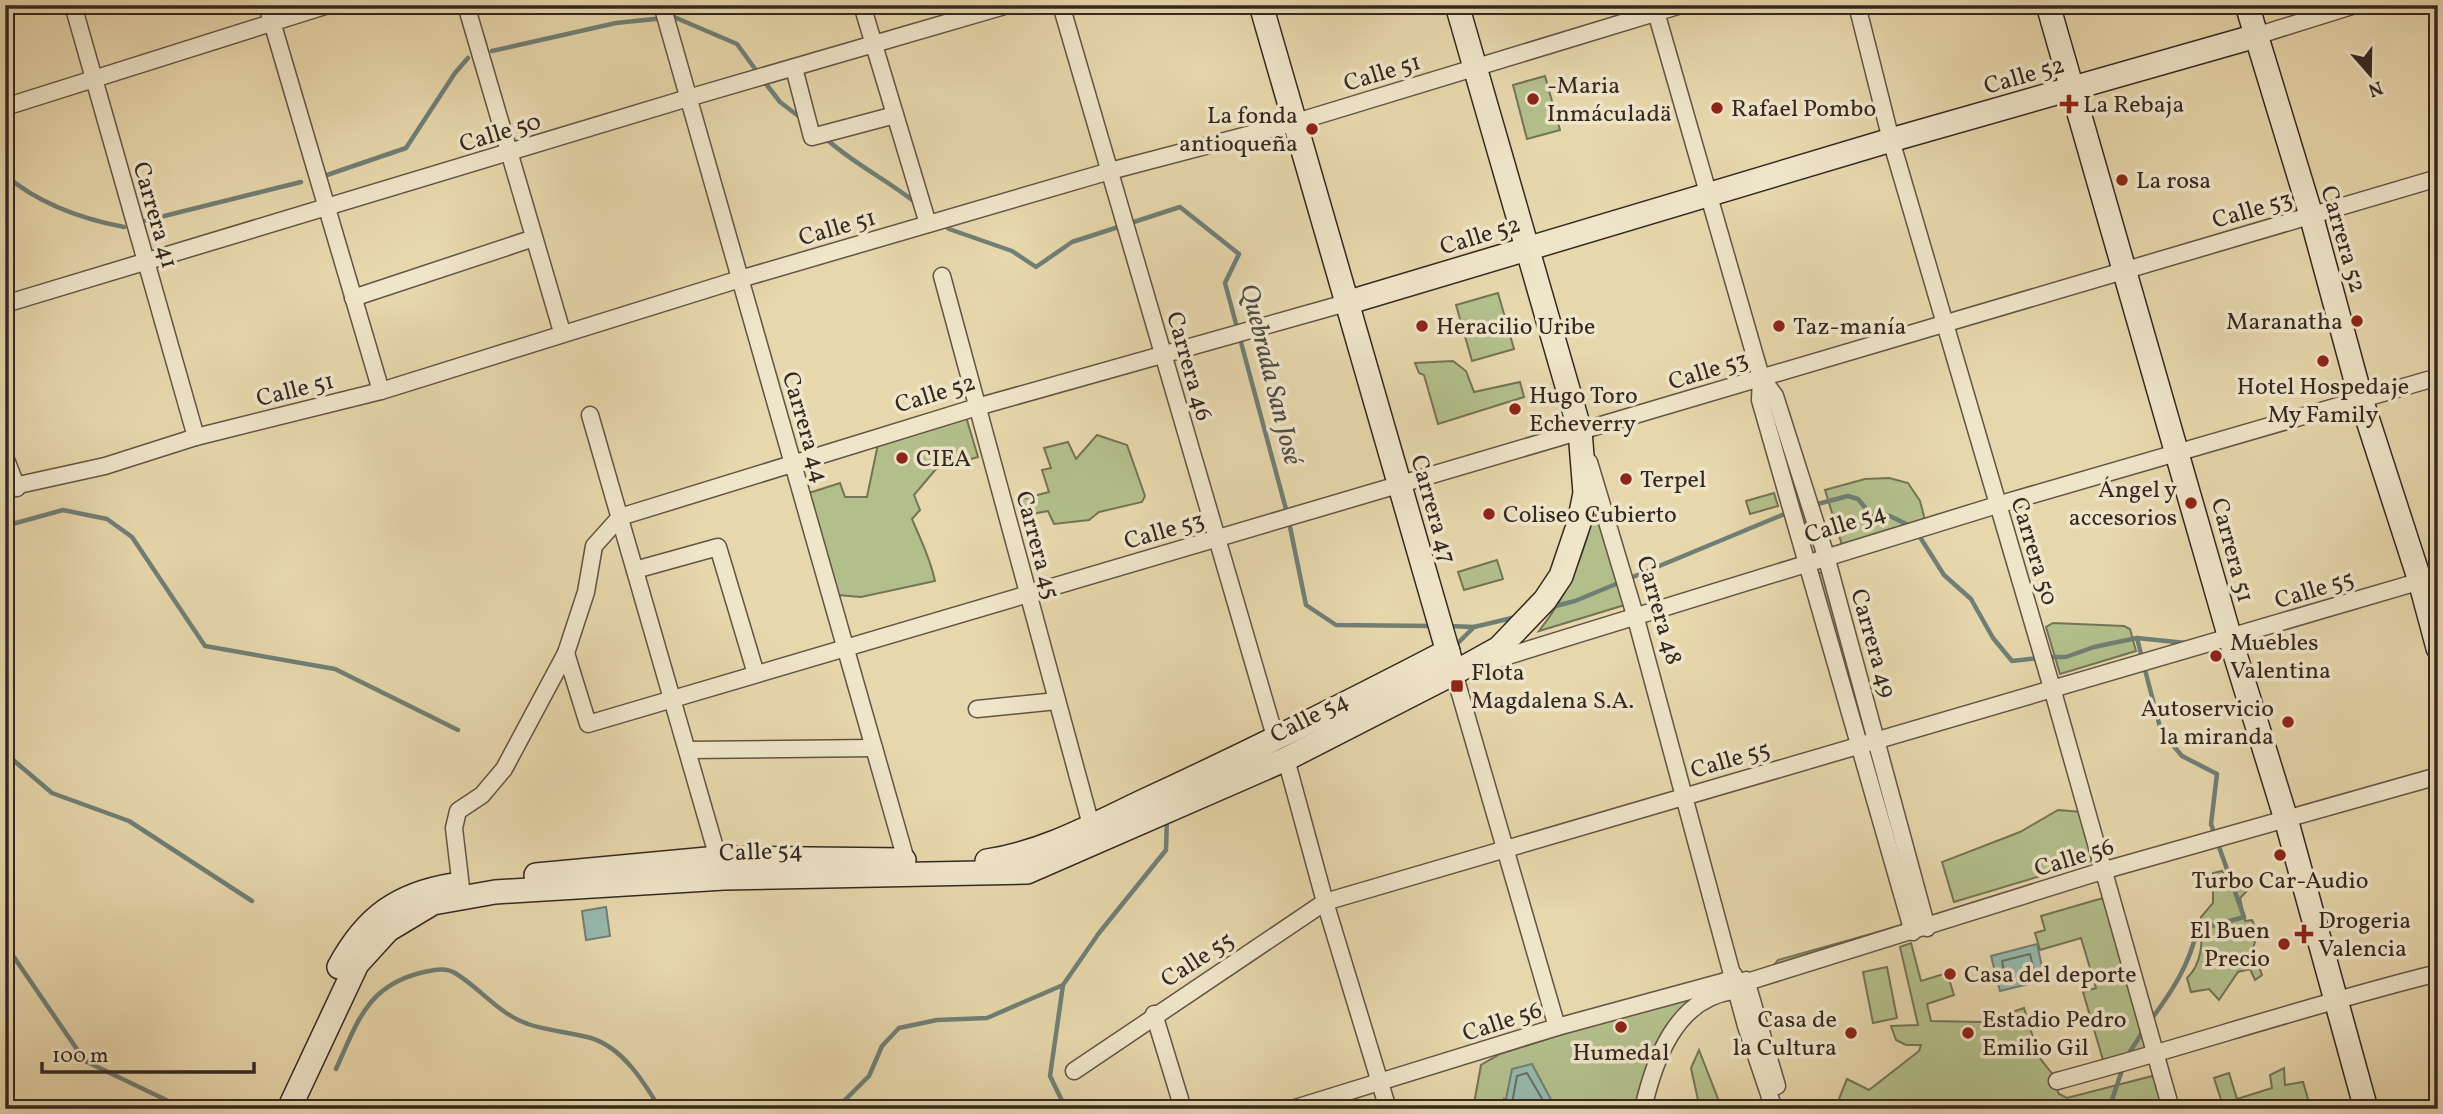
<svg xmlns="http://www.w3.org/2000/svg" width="2443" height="1114" font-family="Vollkorn,serif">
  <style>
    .green { fill: #b3bf8b; stroke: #747456; stroke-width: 2 }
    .water { fill: #97b9ad; stroke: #707f75; stroke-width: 2 }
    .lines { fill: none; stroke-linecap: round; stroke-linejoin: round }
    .shore { stroke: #667068; stroke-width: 2 }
    .stream { stroke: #707f75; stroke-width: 4.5 }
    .street-casing { stroke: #625444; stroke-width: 19 }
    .secondary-casing { stroke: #352822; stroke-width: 26 }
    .street { stroke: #efe5c9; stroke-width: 16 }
    .secondary { stroke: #efe5c9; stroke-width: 23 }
    .poi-dot { fill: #8f2418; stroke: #efe5c9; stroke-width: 2.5 }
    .labels { text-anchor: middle; stroke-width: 7; stroke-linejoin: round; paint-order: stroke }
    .street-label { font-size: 24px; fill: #352822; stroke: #efe5c9 }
    .poi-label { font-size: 24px; fill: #352822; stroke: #efe5c9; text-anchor: start }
    .water-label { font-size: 26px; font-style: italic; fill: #4e4c45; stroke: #efe5c9 }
  </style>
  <rect width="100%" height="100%" fill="#e7d7ac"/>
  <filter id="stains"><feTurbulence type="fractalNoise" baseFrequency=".00286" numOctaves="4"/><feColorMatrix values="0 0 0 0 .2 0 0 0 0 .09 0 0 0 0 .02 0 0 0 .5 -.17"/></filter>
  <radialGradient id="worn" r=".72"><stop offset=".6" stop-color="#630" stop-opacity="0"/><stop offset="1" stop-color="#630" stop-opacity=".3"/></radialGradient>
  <g class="green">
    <path d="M 1545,76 L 1560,130 L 1527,139 L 1513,85 Z"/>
    <path d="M 1498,293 L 1514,349 L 1472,361 L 1456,305 Z"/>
    <path d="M 1453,361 L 1466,371 L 1474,392 L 1520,382 L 1524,397 L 1438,424 L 1424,375 L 1419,373 L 1415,363 Z"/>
    <path d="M 1773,401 L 1814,536 L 1806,539 L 1765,404 Z"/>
    <path d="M 966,417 L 978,457 L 936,469 L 914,495 L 920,510 L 912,519 C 921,541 930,557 935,581 L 861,597 L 838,595 L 809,493 L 840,483 L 845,497 L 867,497 L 879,439 Z"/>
    <path d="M 1097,435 L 1127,445 L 1145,496 L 1142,502 L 1099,512 L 1089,520 L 1054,524 L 1048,511 L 1022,516 L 1018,500 L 1049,492 L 1042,470 L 1051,468 L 1044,448 L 1068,442 L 1076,459 Z"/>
    <path d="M 1889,478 L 1908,483 L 1920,501 L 1925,520 L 1842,545 L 1825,490 L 1865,479 Z"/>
    <path d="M 1774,493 L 1778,506 L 1750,514 L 1746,501 Z"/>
    <path d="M 1595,508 L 1628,604 L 1539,631 C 1569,593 1584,554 1595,508 Z"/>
    <path d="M 1497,560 L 1503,579 L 1464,590 L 1458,572 Z"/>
    <path d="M 1825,572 L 1870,726 L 1859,729 L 1814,574 Z"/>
    <path d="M 2053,623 L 2124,626 L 2130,629 L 2136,651 L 2060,674 L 2046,627 Z"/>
    <path d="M 2058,810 L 2082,812 L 2097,859 L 1954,902 L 1942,862 L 2020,832 Z"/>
    <path d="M 2222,871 L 2229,884 L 2247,880 L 2249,889 L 2240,898 L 2245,921 L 2252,920 L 2258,933 L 2253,948 L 2262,975 L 2255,980 L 2250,969 L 2238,972 L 2219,1000 L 2209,989 L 2191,992 L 2187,978 C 2204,962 2202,938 2201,917 L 2213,903 L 2213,873 Z"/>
    <path d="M 2103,898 L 2146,1048 L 2103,1060 L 2083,992 L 2096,988 L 2081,938 L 2040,950 L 2035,933 L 2045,930 L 2041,916 Z"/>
    <path d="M 1903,925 L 1781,967 L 1774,965 L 1778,960 Z"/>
    <path d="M 1911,943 L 1921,981 L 1947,973 L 1954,995 L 1927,1004 L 1931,1021 L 1982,1022 L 2024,1008 L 2039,1057 L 2057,1080 L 2055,1085 L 2059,1094 L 2067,1098 L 2156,1075 L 2166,1109 L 1835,1109 L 1847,1079 L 1869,1090 L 1919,1051 L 1921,1045 L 1906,1045 L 1896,1040 L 1891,1026 L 1918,1025 L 1900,947 Z"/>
    <path d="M 1887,967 L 1897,1018 L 1873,1023 L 1863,972 Z"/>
    <path d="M 1725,983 L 1695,1006 L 1663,1043 L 1650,1109 L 1586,1109 L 1582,1101 L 1584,1109 L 1556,1109 L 1555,1106 L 1504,1099 L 1504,1109 L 1473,1109 L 1481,1065 L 1500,1054 Z"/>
    <path d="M 1699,1050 L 1722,1109 L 1700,1109 L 1691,1068 Z"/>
    <path d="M 2284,1068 L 2285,1085 L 2303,1082 L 2311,1109 L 2224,1109 L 2214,1078 L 2229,1073 L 2237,1099 L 2272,1088 L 2270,1075 Z"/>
  </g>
  <g class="water">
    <path d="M 606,907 L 610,936 L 586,940 L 582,911 Z"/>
    <path d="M 2037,944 L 2045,980 L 2000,991 L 1991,956 Z"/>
    <path d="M 1532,1064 L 1556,1109 L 1504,1109 L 1512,1069 Z"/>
  </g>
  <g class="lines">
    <g class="shore">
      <path d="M 2030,954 L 2035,975 L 2006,981 L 2002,961 Z"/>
      <path d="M 1511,1109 L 1517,1076 L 1527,1073 L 1548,1109"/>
    </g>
    <g class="stream">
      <path d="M 492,51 L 616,23 L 674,17 L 737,44 L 758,73"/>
      <path d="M 763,80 L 780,102 L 801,118"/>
      <path d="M 824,137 C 852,163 886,179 916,203"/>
      <path d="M 5,175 C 38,203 82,219 124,227"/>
      <path d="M 324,176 L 406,148 L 455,73 L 468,58"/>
      <path d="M 140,222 L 301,182"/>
      <path d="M 942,224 L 949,229 L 1012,251 L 1036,267 L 1072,242 L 1180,207 L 1239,254 L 1225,283 L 1287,513"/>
      <path d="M 1795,510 L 1848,496 L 1858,499 L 1872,516 L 1890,516 L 1910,526"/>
      <path d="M 1289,522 L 1306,605 L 1336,625 L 1433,626"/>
      <path d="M 5,526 L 63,510 L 107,519 L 132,537 L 205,646 L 335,669 L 458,730"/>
      <path d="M 1918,534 L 1944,575 L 1971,599 L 1993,638 L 2012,661 L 2039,658"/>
      <path d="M 1548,608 L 1575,601 L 1787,513"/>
      <path d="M 1449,626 L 1474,627 L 1516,617"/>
      <path d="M 2137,638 L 2142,658"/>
      <path d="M 1454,647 L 1474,627"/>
      <path d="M 2047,657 L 2066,657 L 2094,647 L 2137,638 L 2186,643"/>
      <path d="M 2144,666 L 2161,731 L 2182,756 L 2217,774 L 2211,824 L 2215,835"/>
      <path d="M 5,753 L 52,793 L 129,821 L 252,901"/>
      <path d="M 5,944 L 85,1061 L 185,1109"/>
      <path d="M 1063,985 L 1050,1076 L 1066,1109"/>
      <path d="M 2150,1021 C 2171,993 2190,964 2197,930 L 2244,917 L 2218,844"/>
      <path d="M 2126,1058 L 2145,1028"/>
      <path d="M 336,1069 C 358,1021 367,985 424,972 C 434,970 445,967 455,973 C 480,988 500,1015 528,1024 C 548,1031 570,1032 591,1038 C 623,1048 644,1082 660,1109"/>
      <path d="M 836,1109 L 869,1076 L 882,1046 L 899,1028 L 937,1020 L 987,1018 L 1063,985 L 1099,933 L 1166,850 L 1167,817"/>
      <path d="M 2109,1109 L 2123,1067"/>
    </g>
    <g class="street-casing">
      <g id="street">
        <path d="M 73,5 L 196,437"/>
        <path d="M 267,5 L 381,391"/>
        <path d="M 466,5 L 562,332"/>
        <path d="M 662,5 L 906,860"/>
        <path d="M 862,5 L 928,224"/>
        <path d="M 1061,5 L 1276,740"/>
        <path d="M 1654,5 L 1761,377 L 1760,400 L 1913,932"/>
        <path d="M 1857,5 L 1891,140 L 2052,688 L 2171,1109"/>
        <path d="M 2256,36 L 2355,5"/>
        <path d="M 794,68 L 812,137 L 895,115"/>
        <path d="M 5,107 L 328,5"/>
        <path d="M 942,276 L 1091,825"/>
        <path d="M 353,298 L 534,238"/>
        <path d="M 5,304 L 688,98 L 1008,5"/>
        <path d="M 1761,377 L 1775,396 L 1826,556 L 1927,928"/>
        <path d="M 590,415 L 720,865"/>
        <path d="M 5,457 L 17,488"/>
        <path d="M 1589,462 L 1635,615 L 1746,1026 L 1774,1109"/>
        <path d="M 5,488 L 105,466 L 196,437 L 381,391 L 740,279 L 1110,171 L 1293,123 L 1681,5"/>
        <path d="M 635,570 L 718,547 L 756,674"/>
        <path d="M 566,653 L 588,724 L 2438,178"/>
        <path d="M 1488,662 L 1997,505 L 2438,377"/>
        <path d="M 1460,671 L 1454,673 L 1557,1027"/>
        <path d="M 977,709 L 1057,701"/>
        <path d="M 687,750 L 874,748"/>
        <path d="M 1286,759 L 1325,902 L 1388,1109"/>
        <path d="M 462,896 L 454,828 L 458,811 L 482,795 L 504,769 L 566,653 L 586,592 L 594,546 L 620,517 L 977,407 L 1346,303"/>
        <path d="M 1746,980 L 1777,1086"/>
        <path d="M 1726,981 L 1737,985 L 1747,982 L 2102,871 L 2438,776"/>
        <path d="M 1154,1014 L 1183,1109"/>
        <path d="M 1074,1071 L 1325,902 L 2438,576"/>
        <path d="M 2057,1081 C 2185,1047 2309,1005 2438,973"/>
        <path d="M 1292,1109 L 1557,1027 L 1726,981 L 1734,975"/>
        <path d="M 1643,1109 C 1654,1060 1676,999 1732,991"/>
      </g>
    </g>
    <g class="secondary-casing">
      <g id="secondary">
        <path d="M 1261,5 L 1452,666"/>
        <path d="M 2048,5 L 2230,638 L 2286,819 L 2366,1109"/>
        <path d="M 2247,5 L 2311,215 L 2361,399 L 2420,581 L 2438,648"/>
        <path d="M 1346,303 L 1891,140 L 2256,36"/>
        <path d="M 987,861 C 1043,853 1095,824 1146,800 C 1248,753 1348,703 1448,651"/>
        <path d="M 536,875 L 718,858 L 904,860"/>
        <path d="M 339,967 C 366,917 398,894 453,885"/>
        <path d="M 289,1109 L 357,964 L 388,930 L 433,903 L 495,892 L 724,878 L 1027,872 L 1286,759 L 1454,673 L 1499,648 L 1545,600 L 1561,576 L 1579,523 L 1585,493 L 1580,431 L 1457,5"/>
      </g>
    </g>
    <use href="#street" class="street"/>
    <use href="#secondary" class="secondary"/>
  </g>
  <g class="poi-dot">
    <circle cx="1533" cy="99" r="7"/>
    <path d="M2065.5 93.5h7v7h7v7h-7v7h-7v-7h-7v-7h7z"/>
    <circle cx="1717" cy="108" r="7"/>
    <circle cx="1312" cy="129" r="7"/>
    <circle cx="2122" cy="180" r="7"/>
    <circle cx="2357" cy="321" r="7"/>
    <circle cx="1422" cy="326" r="7"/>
    <circle cx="1779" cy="326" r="7"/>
    <circle cx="2323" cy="361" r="7"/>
    <circle cx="1515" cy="409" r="7"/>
    <circle cx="902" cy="458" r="7"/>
    <circle cx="1626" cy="479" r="7"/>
    <circle cx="2191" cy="503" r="7"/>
    <circle cx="1489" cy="514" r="7"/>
    <circle cx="2216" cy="656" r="7"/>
    <rect x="1450" y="679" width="14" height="14" rx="3.5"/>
    <circle cx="2288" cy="722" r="7"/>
    <circle cx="2280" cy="855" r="7"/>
    <path d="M2300.5 923.5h7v7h7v7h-7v7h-7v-7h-7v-7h7z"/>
    <circle cx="2284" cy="944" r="7"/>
    <circle cx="1950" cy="974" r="7"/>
    <circle cx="1621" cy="1027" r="7"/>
    <circle cx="1851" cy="1033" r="7"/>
    <circle cx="1968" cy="1033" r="7"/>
  </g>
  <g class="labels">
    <g class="street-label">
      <text transform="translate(1382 72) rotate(-17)" y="8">Calle 51</text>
      <text transform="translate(2024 75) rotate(-16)" y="8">Calle 52</text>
      <text transform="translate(500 132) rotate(-17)" y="8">Calle 50</text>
      <text transform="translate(2252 209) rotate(-16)" y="8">Calle 53</text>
      <text transform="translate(156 215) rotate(74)" y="8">Carrera 41</text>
      <text transform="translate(837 227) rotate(-16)" y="8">Calle 51</text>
      <text transform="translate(1480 235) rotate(-17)" y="8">Calle 52</text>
      <text transform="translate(2344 239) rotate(74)" y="8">Carrera 52</text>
      <text transform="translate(1190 366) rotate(74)" y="8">Carrera 46</text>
      <text transform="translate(1708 370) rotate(-17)" y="8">Calle 53</text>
      <text transform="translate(295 389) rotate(-14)" y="8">Calle 51</text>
      <text transform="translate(935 393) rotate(-17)" y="8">Calle 52</text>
      <text transform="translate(806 427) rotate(74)" y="8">Carrera 44</text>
      <text transform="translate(1434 509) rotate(74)" y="8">Carrera 47</text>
      <text transform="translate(1845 523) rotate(-17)" y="8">Calle 54</text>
      <text transform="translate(1164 530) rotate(-16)" y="8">Calle 53</text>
      <text transform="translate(1038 545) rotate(75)" y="8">Carrera 45</text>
      <text transform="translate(2233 550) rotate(75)" y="8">Carrera 51</text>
      <text transform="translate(2035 551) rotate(73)" y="8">Carrera 50</text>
      <text transform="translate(2314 589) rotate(-17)" y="8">Calle 55</text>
      <text transform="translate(1660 610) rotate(74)" y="8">Carrera 48</text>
      <text transform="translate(1874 643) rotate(74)" y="8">Carrera 49</text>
      <text transform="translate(1309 717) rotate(-27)" y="8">Calle 54</text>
      <text transform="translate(1730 759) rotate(-16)" y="8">Calle 55</text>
      <text transform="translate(761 851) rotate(-2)" y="8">Calle 54</text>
      <text transform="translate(2074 857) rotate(-17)" y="8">Calle 56</text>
      <text transform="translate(1197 959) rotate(-33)" y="8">Calle 55</text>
      <text transform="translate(1502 1021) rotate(-18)" y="8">Calle 56</text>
    </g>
    <g class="poi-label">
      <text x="1547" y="93">-Maria<tspan x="1547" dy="28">Inmáculadä</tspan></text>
      <text x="2083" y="112">La Rebaja</text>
      <text x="1731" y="116">Rafael Pombo</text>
      <text x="1298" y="123" text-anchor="end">La fonda<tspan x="1298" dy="28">antioqueña</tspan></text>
      <text x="2136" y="188">La rosa</text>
      <text x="2343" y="329" text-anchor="end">Maranatha</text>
      <text x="1436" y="334">Heracilio Uribe</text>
      <text x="1793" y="334">Taz-manía</text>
      <text x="2323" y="394" text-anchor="middle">Hotel Hospedaje<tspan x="2323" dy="28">My Family</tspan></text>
      <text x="1529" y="403">Hugo Toro<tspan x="1529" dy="28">Echeverry</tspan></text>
      <text x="916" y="466">CIEA</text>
      <text x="1640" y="487">Terpel</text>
      <text x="2177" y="497" text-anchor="end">Ángel y<tspan x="2177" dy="28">accesorios</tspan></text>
      <text x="1503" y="522">Coliseo Cubierto</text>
      <text x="2230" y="650">Muebles<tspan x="2230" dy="28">Valentina</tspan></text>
      <text x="1471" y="680">Flota<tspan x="1471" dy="28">Magdalena S.A.</tspan></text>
      <text x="2274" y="716" text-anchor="end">Autoservicio<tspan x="2274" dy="28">la miranda</tspan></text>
      <text x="2280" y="888" text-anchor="middle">Turbo Car-Audio</text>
      <text x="2318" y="928">Drogeria<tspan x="2318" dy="28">Valencia</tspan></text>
      <text x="2270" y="938" text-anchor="end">El Buen<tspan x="2270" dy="28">Precio</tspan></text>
      <text x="1964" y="982">Casa del deporte</text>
      <text x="1837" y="1027" text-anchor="end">Casa de<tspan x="1837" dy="28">la Cultura</tspan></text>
      <text x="1982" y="1027">Estadio Pedro<tspan x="1982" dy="28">Emilio Gil</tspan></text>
      <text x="1621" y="1060" text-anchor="middle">Humedal</text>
    </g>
    <g class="water-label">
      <text transform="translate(1272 374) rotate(76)" y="9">Quebrada San José</text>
    </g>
  </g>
  <rect width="2443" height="1114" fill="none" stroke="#e7d7ac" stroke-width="28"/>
  <rect x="7" y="7" width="2429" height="1100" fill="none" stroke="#352822" stroke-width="3.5"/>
  <rect x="14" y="14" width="2415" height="1086" fill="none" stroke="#352822" stroke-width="2"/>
  <g transform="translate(2370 74) rotate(160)" stroke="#efe5c9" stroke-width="5" paint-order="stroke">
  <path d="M0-5L12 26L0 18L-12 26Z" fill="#352822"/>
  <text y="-10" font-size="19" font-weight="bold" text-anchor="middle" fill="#352822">N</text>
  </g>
  <path d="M42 1062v10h212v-10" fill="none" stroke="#352822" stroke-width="3.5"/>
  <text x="52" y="1062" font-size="21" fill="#352822" stroke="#efe5c9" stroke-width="5" paint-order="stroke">100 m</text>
  <rect width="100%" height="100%" filter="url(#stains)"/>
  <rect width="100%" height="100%" fill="url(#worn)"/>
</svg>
